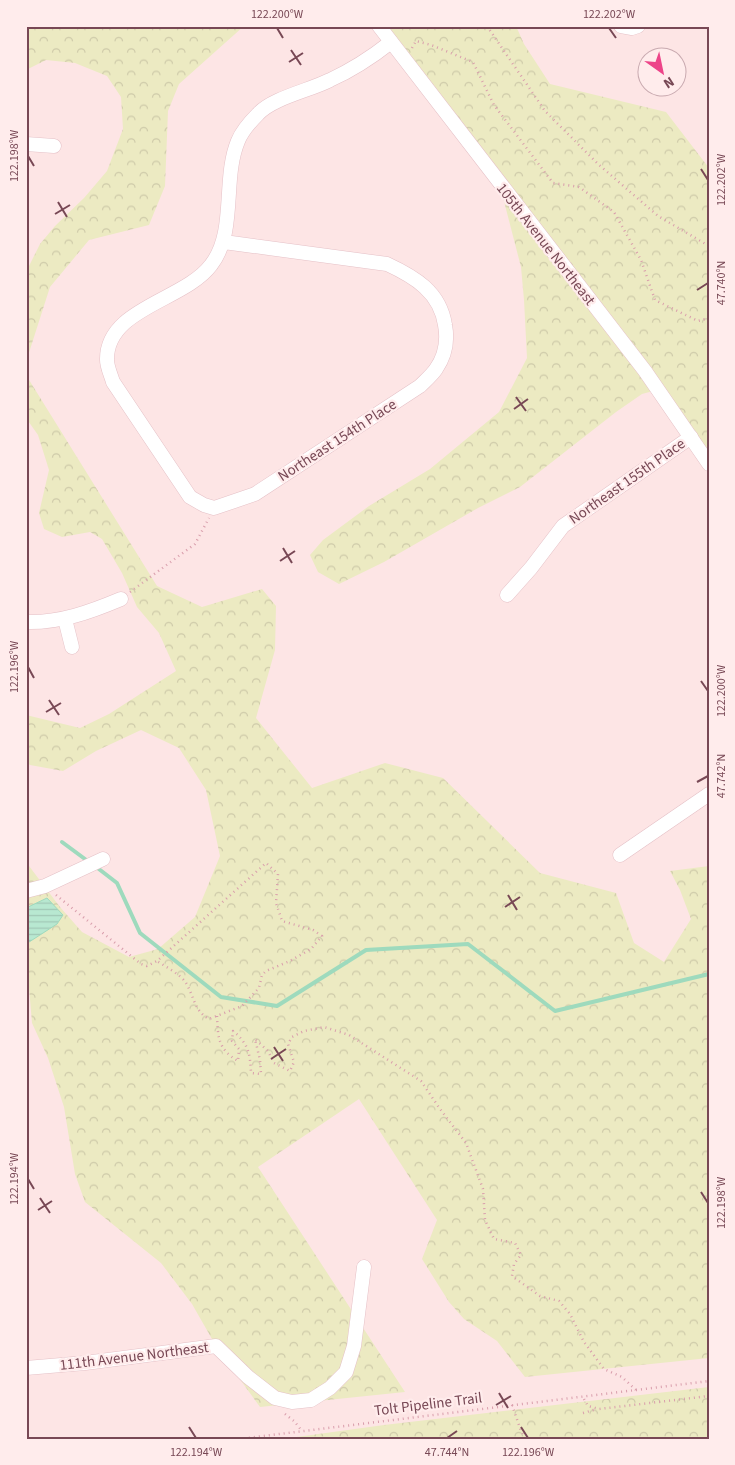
<svg xmlns="http://www.w3.org/2000/svg" width="735" height="1465" font-family="'Source Sans 3',sans-serif">
  <style>
    .forest { fill: url(#forest-crowns) }
    .water { fill: url(#water-rules); stroke: #9edabd }
    .lines { fill: none; stroke-linecap: round; stroke-linejoin: round }
    .stream { stroke: #9edabd; stroke-width: 4 }
    .street-casing { stroke: #e5c1c7; stroke-width: 15 }
    .path { stroke: #d99eac; stroke-width: 2.5; stroke-dasharray: 1 4; stroke-linecap: butt }
    .street { stroke: #fff; stroke-width: 14 }
    .ticks { fill: none; stroke: #784855; stroke-width: 2 }
    .labels { text-anchor: middle; stroke-width: 4.5; stroke-linejoin: round; paint-order: stroke }
    .street-label { font-size: 15px; fill: #784855; stroke: #ffecec }
    .neatline { fill: none; stroke: #784855; stroke-width: 2 }
    .ticks-label { font-size: 12px; text-anchor: middle; fill: #784855 }
  </style>
  <defs>
    <pattern id="forest-crowns" width="20" height="18" patternUnits="userSpaceOnUse" patternTransform="scale(1.25)"><rect width="20" height="18" fill="#eceac2"/><path d="M2 6a3 3 0 1 1 6 0M12 15a3 3 0 1 1 6 0" fill="none" stroke="#cecaa9"/></pattern>
    <pattern id="water-rules" width="6" height="5" patternUnits="userSpaceOnUse" patternTransform="scale(1.25)"><rect width="6" height="5" fill="#b8e8d1"/><path d="M0 2.5h6" fill="none" stroke="#a2c8b6"/></pattern>
  </defs>
  <rect width="100%" height="100%" fill="#fde5e5"/>
  <g class="forest">
    <path d="M 26,26 L 244,26 L 179,84 L 168,111 L 165,186 L 149,225 L 89,240 L 50,287 L 26,362 L 26,272 L 40,244 L 55,226 L 84,198 L 107,171 L 123,129 L 121,97 L 107,76 L 75,63 L 46,60 L 26,70 Z"/>
    <path d="M 379,26 L 516,26 L 524,44 L 550,84 L 666,112 L 709,168 L 709,464 L 657,390 L 642,394 L 616,412 L 520,487 L 478,508 L 384,562 L 339,584 L 318,572 L 310,555 L 323,540 L 369,506 L 430,469 L 499,412 L 527,358 L 524,300 L 521,267 L 499,182 Z"/>
    <path d="M 26,375 L 157,586 L 202,607 L 262,589 L 276,606 L 275,650 L 256,718 L 312,788 L 385,763 L 443,778 L 540,873 L 616,893 L 634,943 L 664,962 L 691,919 L 680,890 L 670,871 L 709,866 L 709,1358 L 525,1377 L 497,1341 L 464,1319 L 449,1302 L 422,1259 L 437,1220 L 359,1099 L 258,1167 L 405,1392 L 260,1407 L 216,1346 L 192,1304 L 161,1263 L 85,1202 L 75,1174 L 64,1107 L 48,1058 L 32,1023 L 28,976 L 26,973 L 26,862 L 60,907 L 82,932 L 129,957 L 158,949 L 195,917 L 220,856 L 206,790 L 179,748 L 141,730 L 96,751 L 63,771 L 30,765 L 26,762 L 26,715 L 80,728 L 109,714 L 176,671 L 159,633 L 137,607 L 122,573 L 102,539 L 90,532 L 62,537 L 44,529 L 39,513 L 49,470 L 38,435 L 26,418 Z"/>
    <path d="M 709,1387 L 709,1439 L 282,1439 L 384,1425 Z"/>
  </g>
  <path class="water" d="M 47,898 L 63,915 L 57,924 L 26,944 L 26,908 Z"/>
  <g class="lines">
    <g class="stream">
      <path d="M 62,842 L 89,862"/>
      <path d="M 95,866 L 117,883 L 140,933 L 221,997 L 277,1006 L 366,950 L 468,944 L 555,1011 L 709,974"/>
    </g>
    <g class="street-casing">
      <g id="street">
        <path d="M 379,26 L 645,371 L 709,464"/>
        <path d="M 621,26 L 632,28 L 638,26"/>
        <path d="M 26,144 L 54,146"/>
        <path d="M 224,242 L 387,264 C 415,277 440,292 445,325 C 448,341 445,356 436,369 C 432,375 425,381 420,386 L 255,494 L 214,508 L 204,505 L 190,497 L 113,382 C 111,375 107,367 107,360 C 106,308 184,301 211,265 C 237,232 222,179 238,141 C 242,131 251,121 258,114 C 272,98 311,90 330,80 C 352,70 372,57 391,42"/>
        <path d="M 507,595 L 531,568 L 563,526 L 691,437"/>
        <path d="M 65,619 L 72,647"/>
        <path d="M 26,622 C 60,623 90,612 121,599"/>
        <path d="M 620,855 L 709,794"/>
        <path d="M 26,891 L 45,886 L 103,859"/>
        <path d="M 26,1368 L 85,1363 L 216,1346 L 248,1377 L 275,1398 L 292,1402 L 311,1400 L 330,1388 L 346,1372 L 354,1346 L 364,1267"/>
      </g>
    </g>
    <g class="path">
      <path d="M 487,26 L 545,111 L 598,164 L 658,216 L 709,246"/>
      <path d="M 412,48 L 416,41 L 431,45 L 473,62 L 494,105 L 553,183 L 579,187 L 614,212 L 641,260 L 655,300 L 698,321 L 709,318"/>
      <path d="M 130,592 L 195,544 L 209,518"/>
      <path d="M 56,895 L 141,964 L 147,966 L 157,961 L 266,863 L 278,874 L 276,903 L 282,921 L 313,930 L 322,936 L 311,949 L 290,961 L 266,971 L 262,975 L 259,988 L 242,1006 L 209,1019 C 194,1011 194,996 186,983 C 180,974 166,967 157,961"/>
      <path d="M 217,1016 C 218,1038 218,1049 238,1061 L 239,1049 L 232,1041 L 233,1031 C 249,1044 250,1054 251,1073 L 261,1074 L 260,1060 L 255,1039 L 268,1051 L 274,1063 L 290,1071 L 294,1062 L 288,1044 L 292,1037 L 304,1031 L 324,1027 L 349,1035 L 421,1081 L 440,1109 L 466,1143 L 483,1189 L 485,1220 L 494,1239 L 515,1243 L 521,1255 L 514,1264 L 512,1276 L 540,1296 L 559,1301 L 570,1314 L 584,1342 L 604,1369 L 622,1377 L 636,1390"/>
      <path d="M 584,1399 L 588,1406 L 599,1409 L 709,1396"/>
      <path d="M 512,1405 L 521,1431 L 526,1439"/>
      <path d="M 583,1413 L 597,1409"/>
      <path d="M 285,1414 L 294,1421 L 302,1431"/>
      <path d="M 239,1439 L 709,1381"/>
    </g>
    <use href="#street" class="street"/>
  </g>
  <path class="ticks" d="M 277,28 L 283,38M 609,28 L 616,38M 291,50 L 301,65M 289,62 L 303,53M 28,156 L 34,166M 701,169 L 708,180M 58,202 L 67,217M 55,214 L 70,205M 697,290 L 708,283M 516,397 L 526,411M 514,409 L 528,399M 283,548 L 292,563M 280,561 L 295,551M 28,667 L 34,678M 701,681 L 708,691M 49,700 L 59,715M 46,712 L 61,703M 697,782 L 708,776M 508,895 L 517,910M 505,907 L 520,897M 274,1047 L 283,1061M 271,1059 L 286,1049M 28,1179 L 34,1189M 701,1192 L 708,1203M 40,1198 L 50,1213M 38,1210 L 52,1201M 499,1393 L 508,1408M 496,1405 L 511,1396M 189,1427 L 196,1438M 521,1427 L 528,1438M 447,1438 L 457,1431"/>
  <g class="labels">
    <g class="street-label">
      <text transform="translate(546 244) rotate(52)" y="5">105th Avenue Northeast</text>
      <text transform="translate(337 440) rotate(-33)" y="5">Northeast 154th Place</text>
      <text transform="translate(627 481) rotate(-35)" y="5">Northeast 155th Place</text>
      <text transform="translate(134 1356) rotate(-7)" y="5">111th Avenue Northeast</text>
      <text transform="translate(428 1404) rotate(-7)" y="5">Tolt Pipeline Trail</text>
    </g>
  </g>
  <rect width="735" height="1465" fill="none" stroke="#ffecec" stroke-width="55"/>
  <g transform="translate(662 72) rotate(147)"><circle r="24" fill="#ffecec" stroke="#c9aab0"/>
  <path d="M0-4L9 19L0 12L-9 19Z" fill="#ed4489"/>
  <text y="-8" font-size="14" font-weight="bold" text-anchor="middle" fill="#784855">N</text>
  </g>
  <rect x="28" y="28" width="680" height="1410" class="neatline"/>
  <g class="ticks-label">
    <text x="277" y="18">122.200°W</text>
    <text x="609" y="18">122.202°W</text>
    <text transform="translate(14 156) rotate(-90)" y="4">122.198°W</text>
    <text transform="translate(721 180) rotate(-90)" y="4">122.202°W</text>
    <text transform="translate(721 283) rotate(-90)" y="4">47.740°N</text>
    <text transform="translate(14 667) rotate(-90)" y="4">122.196°W</text>
    <text transform="translate(721 691) rotate(-90)" y="4">122.200°W</text>
    <text transform="translate(721 776) rotate(-90)" y="4">47.742°N</text>
    <text transform="translate(14 1179) rotate(-90)" y="4">122.194°W</text>
    <text transform="translate(721 1203) rotate(-90)" y="4">122.198°W</text>
    <text x="196" y="1456">122.194°W</text>
    <text x="447" y="1456">47.744°N</text>
    <text x="528" y="1456">122.196°W</text>
  </g>
</svg>
